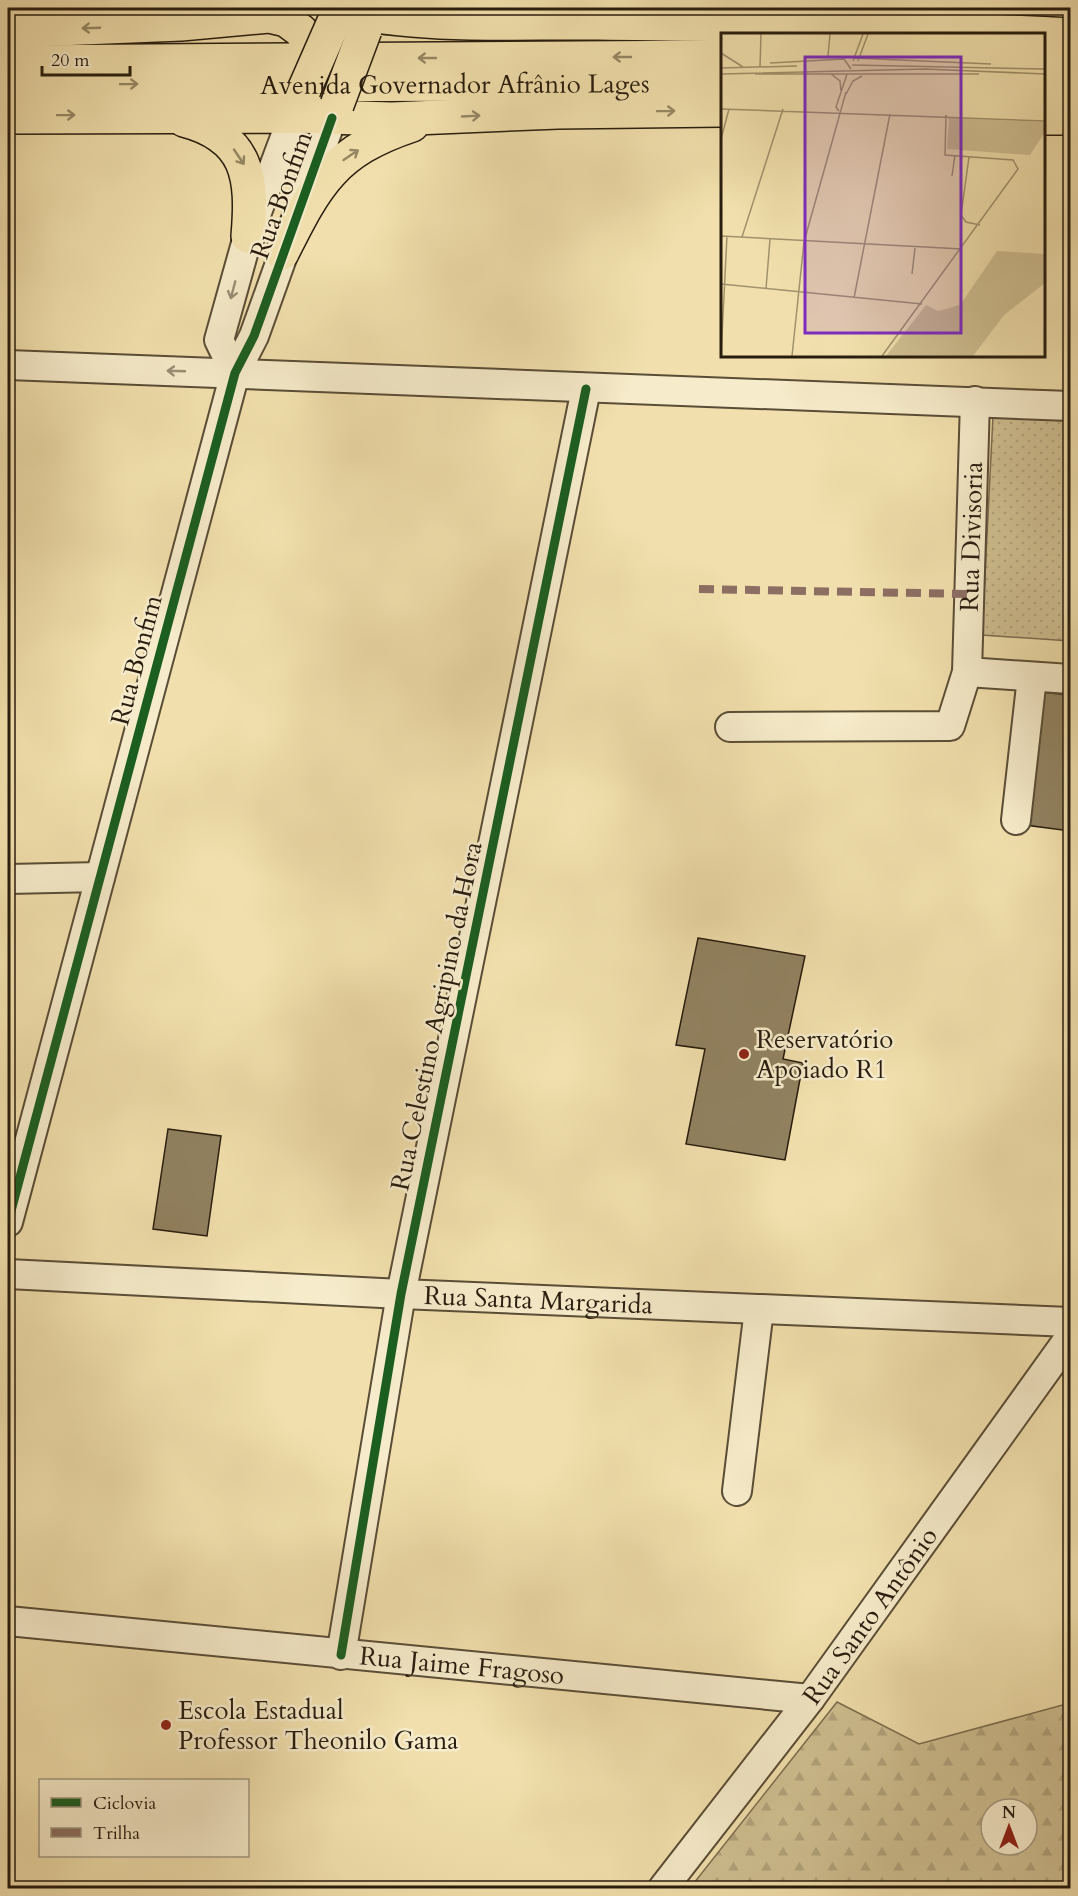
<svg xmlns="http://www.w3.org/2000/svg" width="1078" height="1896" font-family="Cardo,serif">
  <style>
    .forest { fill: url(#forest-firs); stroke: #7c6e50; stroke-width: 1.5; fill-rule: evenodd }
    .park { fill: url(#park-dots); stroke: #7c6e50; stroke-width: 1.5 }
    .building { fill: #918261; stroke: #281c0e; stroke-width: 1.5 }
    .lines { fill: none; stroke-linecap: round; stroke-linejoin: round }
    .minor-casing { stroke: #5a4d36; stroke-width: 32 }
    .major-casing { stroke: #281c0e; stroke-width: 36 }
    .minor { stroke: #f6ebca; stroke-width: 28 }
    .major { stroke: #f1e0ad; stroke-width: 33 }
    .major-bridge-casing { stroke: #281c0e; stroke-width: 36; stroke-linecap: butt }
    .major-bridge { stroke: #f1e0ad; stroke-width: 33 }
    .quiet { stroke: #8d6e63; stroke-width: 8; stroke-dasharray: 15 8; stroke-linecap: butt }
    .cycleway-casing { stroke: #f6ebca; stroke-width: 13 }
    .cycleway { stroke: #1b5e20; stroke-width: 9 }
    .oneway { stroke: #978865 }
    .oneway2 { stroke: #998e75 }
    .poi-dot { fill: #8f2418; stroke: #f6ebca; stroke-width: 2 }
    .labels { text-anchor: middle; stroke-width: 5; stroke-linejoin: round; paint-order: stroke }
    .street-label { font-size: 26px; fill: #281c0e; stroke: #f6ebca }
    .poi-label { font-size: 26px; fill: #281c0e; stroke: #f6ebca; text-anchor: start }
    .inset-road { fill: none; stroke: #a1926d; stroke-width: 1.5 }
    .view { fill: #7b2cbf; fill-opacity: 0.15; stroke: #7b2cbf; stroke-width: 3 }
    .inset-edge { fill: none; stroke: #281c0e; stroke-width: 3 }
  </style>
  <defs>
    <pattern id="forest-firs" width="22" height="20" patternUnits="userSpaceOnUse" patternTransform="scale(1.5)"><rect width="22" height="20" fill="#cfbf92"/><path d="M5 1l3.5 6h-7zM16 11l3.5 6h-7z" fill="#b2a47d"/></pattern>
    <pattern id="park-dots" width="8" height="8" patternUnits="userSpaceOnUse" patternTransform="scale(1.5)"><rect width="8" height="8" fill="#cfbf92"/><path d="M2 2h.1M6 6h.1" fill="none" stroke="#b2a47d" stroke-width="1.8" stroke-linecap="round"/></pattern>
  </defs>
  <rect width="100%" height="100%" fill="#f1e0ad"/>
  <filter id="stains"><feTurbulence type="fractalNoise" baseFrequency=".00333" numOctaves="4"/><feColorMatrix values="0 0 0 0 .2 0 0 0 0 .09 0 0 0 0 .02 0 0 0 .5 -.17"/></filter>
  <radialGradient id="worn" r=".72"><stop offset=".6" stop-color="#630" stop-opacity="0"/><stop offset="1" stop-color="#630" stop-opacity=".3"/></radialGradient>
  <path class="forest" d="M 837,1702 L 919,1744 L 1070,1703 L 1070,1888 L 690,1888 ZM 991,1809 L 1027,1809 L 1027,1845 L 991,1845 Z"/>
  <path class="park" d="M 993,416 L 1070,420 L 1070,641 L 982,635 Z"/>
  <g class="building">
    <path d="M 1041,692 L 1070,695 L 1070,831 L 1025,825 Z"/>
    <path d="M 698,938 L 805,956 L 783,1059 L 803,1063 L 785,1160 L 686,1144 L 705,1049 L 676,1045 Z"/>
    <path d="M 168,1129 L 221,1136 L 207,1236 L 153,1229 Z"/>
  </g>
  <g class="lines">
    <g class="minor-casing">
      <g id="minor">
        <path d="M 8,365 L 1070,406"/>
        <path d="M 235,373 L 219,340 L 248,236 L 293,116"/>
        <path d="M 967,672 L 1070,679"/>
        <path id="s1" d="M 730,727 L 950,726 L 967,672 L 975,401"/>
        <path d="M 1016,820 L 1032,677"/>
        <path d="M 8,879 L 100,877"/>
        <path d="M 8,1222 L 235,373 L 254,336 L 332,118"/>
        <path id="s2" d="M 8,1274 L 401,1294 L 1070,1322"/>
        <path d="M 737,1491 L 759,1309"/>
        <path id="s3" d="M 8,1621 L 810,1699"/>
        <path d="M 341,1655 L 401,1294 L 586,389"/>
        <path id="s4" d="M 663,1888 L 810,1699 L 1070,1337"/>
      </g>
    </g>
    <g class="major-casing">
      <g id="major">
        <path d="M 341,10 C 423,28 516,22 599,23 C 756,25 914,26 1070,35"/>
        <path d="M 8,31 L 181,24 L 269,16 L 286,20 L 301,31 L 307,41"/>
        <path d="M 1044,61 L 1070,63"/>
        <path d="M 8,62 L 722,57"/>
        <path id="s5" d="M 8,86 L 722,83"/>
        <path d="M 1044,88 L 1070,89"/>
        <path d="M 8,117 L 293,116 L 392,119 L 558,112 L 722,110"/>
        <path d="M 1044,118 L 1070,118"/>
        <path d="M 184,120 C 249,137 253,178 248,236"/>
        <path d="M 282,253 C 317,183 334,151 412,125"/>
      </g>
    </g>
    <use href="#minor" class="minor"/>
    <use href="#major" class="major"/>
    <g class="major-bridge-casing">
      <g id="major-bridge">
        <path d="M 304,90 L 336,17"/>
        <path d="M 337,105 L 365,30"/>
      </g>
    </g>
    <use href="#major-bridge" class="major-bridge"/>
    <path class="quiet" d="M 699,589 L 969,594"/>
    <g class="cycleway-casing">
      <g id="cycleway">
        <path d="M 8,1222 L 235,373 L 254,336 L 332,118"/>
        <path d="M 341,1655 L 401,1294 L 586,389"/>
      </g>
    </g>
    <use href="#cycleway" class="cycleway"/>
  </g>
  <defs><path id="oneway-shaft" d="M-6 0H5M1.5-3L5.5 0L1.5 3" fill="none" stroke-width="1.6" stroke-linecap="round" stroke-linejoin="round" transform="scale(1.5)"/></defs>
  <g class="oneway">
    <use href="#oneway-shaft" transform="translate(91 28) rotate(178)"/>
    <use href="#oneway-shaft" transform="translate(622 57) rotate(180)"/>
    <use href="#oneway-shaft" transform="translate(427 58) rotate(180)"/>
    <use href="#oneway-shaft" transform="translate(129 84) rotate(-1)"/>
    <use href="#oneway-shaft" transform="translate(666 111) rotate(-1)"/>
    <use href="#oneway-shaft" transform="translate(66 115) rotate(-1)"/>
    <use href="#oneway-shaft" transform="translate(471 116) rotate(-3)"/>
    <use href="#oneway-shaft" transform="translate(351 155) rotate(-34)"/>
    <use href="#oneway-shaft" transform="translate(239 157) rotate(56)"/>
  </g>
  <g class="oneway2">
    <use href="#oneway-shaft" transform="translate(233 290) rotate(105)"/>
    <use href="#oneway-shaft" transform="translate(176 371) rotate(-178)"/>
  </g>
  <g class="poi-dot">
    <circle cx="744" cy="1054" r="6"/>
    <circle cx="166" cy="1725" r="6"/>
  </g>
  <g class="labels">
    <g class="street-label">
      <text dy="9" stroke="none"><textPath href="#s5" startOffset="447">Avenida Governador Afrânio Lages</textPath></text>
      <text transform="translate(281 195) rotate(-70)" y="9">Rua Bonfim</text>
      <text dy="9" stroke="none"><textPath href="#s1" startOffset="412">Rua Divisoria</textPath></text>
      <text transform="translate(136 660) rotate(-75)" y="9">Rua Bonfim</text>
      <text transform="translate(436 1016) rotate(-78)" y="9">Rua Celestino Agripino da Hora</text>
      <text dy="9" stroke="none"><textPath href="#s2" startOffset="531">Rua Santa Margarida</textPath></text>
      <text dy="9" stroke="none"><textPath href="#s4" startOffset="342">Rua Santo Antônio</textPath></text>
      <text dy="9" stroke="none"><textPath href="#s3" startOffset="456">Rua Jaime Fragoso</textPath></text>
    </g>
    <g class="poi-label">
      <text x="756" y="1048">Reservatório<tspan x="756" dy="30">Apoiado R1</tspan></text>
      <text x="178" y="1719">Escola Estadual<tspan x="178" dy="30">Professor Theonilo Gama</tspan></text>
    </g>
  </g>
  <g transform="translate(721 33)">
    <rect width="324" height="324" fill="#f1e0ad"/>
    <path d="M 276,218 L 324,221 L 324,250 L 283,282 L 252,323 L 165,323 L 205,272 L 217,278 L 239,272 Z" fill="#cfbf92"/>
    <path d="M 228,85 L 324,89 L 324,99 L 309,122 L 226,116 Z" fill="#cfbf92"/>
    <path class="inset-road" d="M 0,20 L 22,34M 107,23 L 109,1M 133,25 L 270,31M 132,28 L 142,1M 137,28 L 147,1M 49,30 L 123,26 L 130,36M 131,32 L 324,36M 39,34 L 40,1M 0,35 L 76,33M 0,41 L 204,36 L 324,41M 34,41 L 258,41M 110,41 L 119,48 L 120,58M 125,61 L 132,48 L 141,43M 0,76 L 324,88M 118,78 L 115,74 L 126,41M 0,106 L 8,76M 248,124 L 240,182 L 245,189 L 259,192M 231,143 L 234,122M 0,203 L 241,216M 21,204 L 62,76M 191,241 L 194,215M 0,251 L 201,271M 45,256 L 49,206M 133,265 L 169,81M 0,322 L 6,203M 71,323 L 83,209 L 125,59M 161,323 L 297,136 L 292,127 L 224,122 L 225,82"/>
    <path class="view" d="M 84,24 L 240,24 L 240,300 L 84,300 Z"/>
    <rect width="324" height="324" class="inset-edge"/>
  </g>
  <rect width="1078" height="1896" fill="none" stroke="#f1e0ad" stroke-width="30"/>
  <rect x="9" y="9" width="1060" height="1878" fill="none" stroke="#281c0e" stroke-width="3"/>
  <rect x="15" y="15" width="1048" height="1866" fill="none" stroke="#281c0e" stroke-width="1.5"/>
  <rect x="39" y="1779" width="210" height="78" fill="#f6ebca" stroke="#a4987f" stroke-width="1.5"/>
  <rect x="51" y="1798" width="30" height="9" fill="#1b5e20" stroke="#a4987f" stroke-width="1.5"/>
  <text x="93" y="1809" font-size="18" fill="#281c0e">Ciclovia</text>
  <rect x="51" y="1828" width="30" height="9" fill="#8d6e63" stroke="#a4987f" stroke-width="1.5"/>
  <text x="93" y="1839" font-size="18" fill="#281c0e">Trilha</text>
  <g transform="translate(1009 1827)"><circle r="28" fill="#f6ebca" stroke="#a4987f" stroke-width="1.5"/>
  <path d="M0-4.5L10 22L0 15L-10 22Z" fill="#8f2418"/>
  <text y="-9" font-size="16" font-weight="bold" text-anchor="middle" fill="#281c0e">N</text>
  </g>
  <path d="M42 66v9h88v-9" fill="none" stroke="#281c0e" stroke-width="3"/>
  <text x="51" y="66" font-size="18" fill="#281c0e" stroke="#f6ebca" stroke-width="4.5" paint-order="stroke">20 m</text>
  <rect width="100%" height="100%" filter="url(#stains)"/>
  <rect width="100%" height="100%" fill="url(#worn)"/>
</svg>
